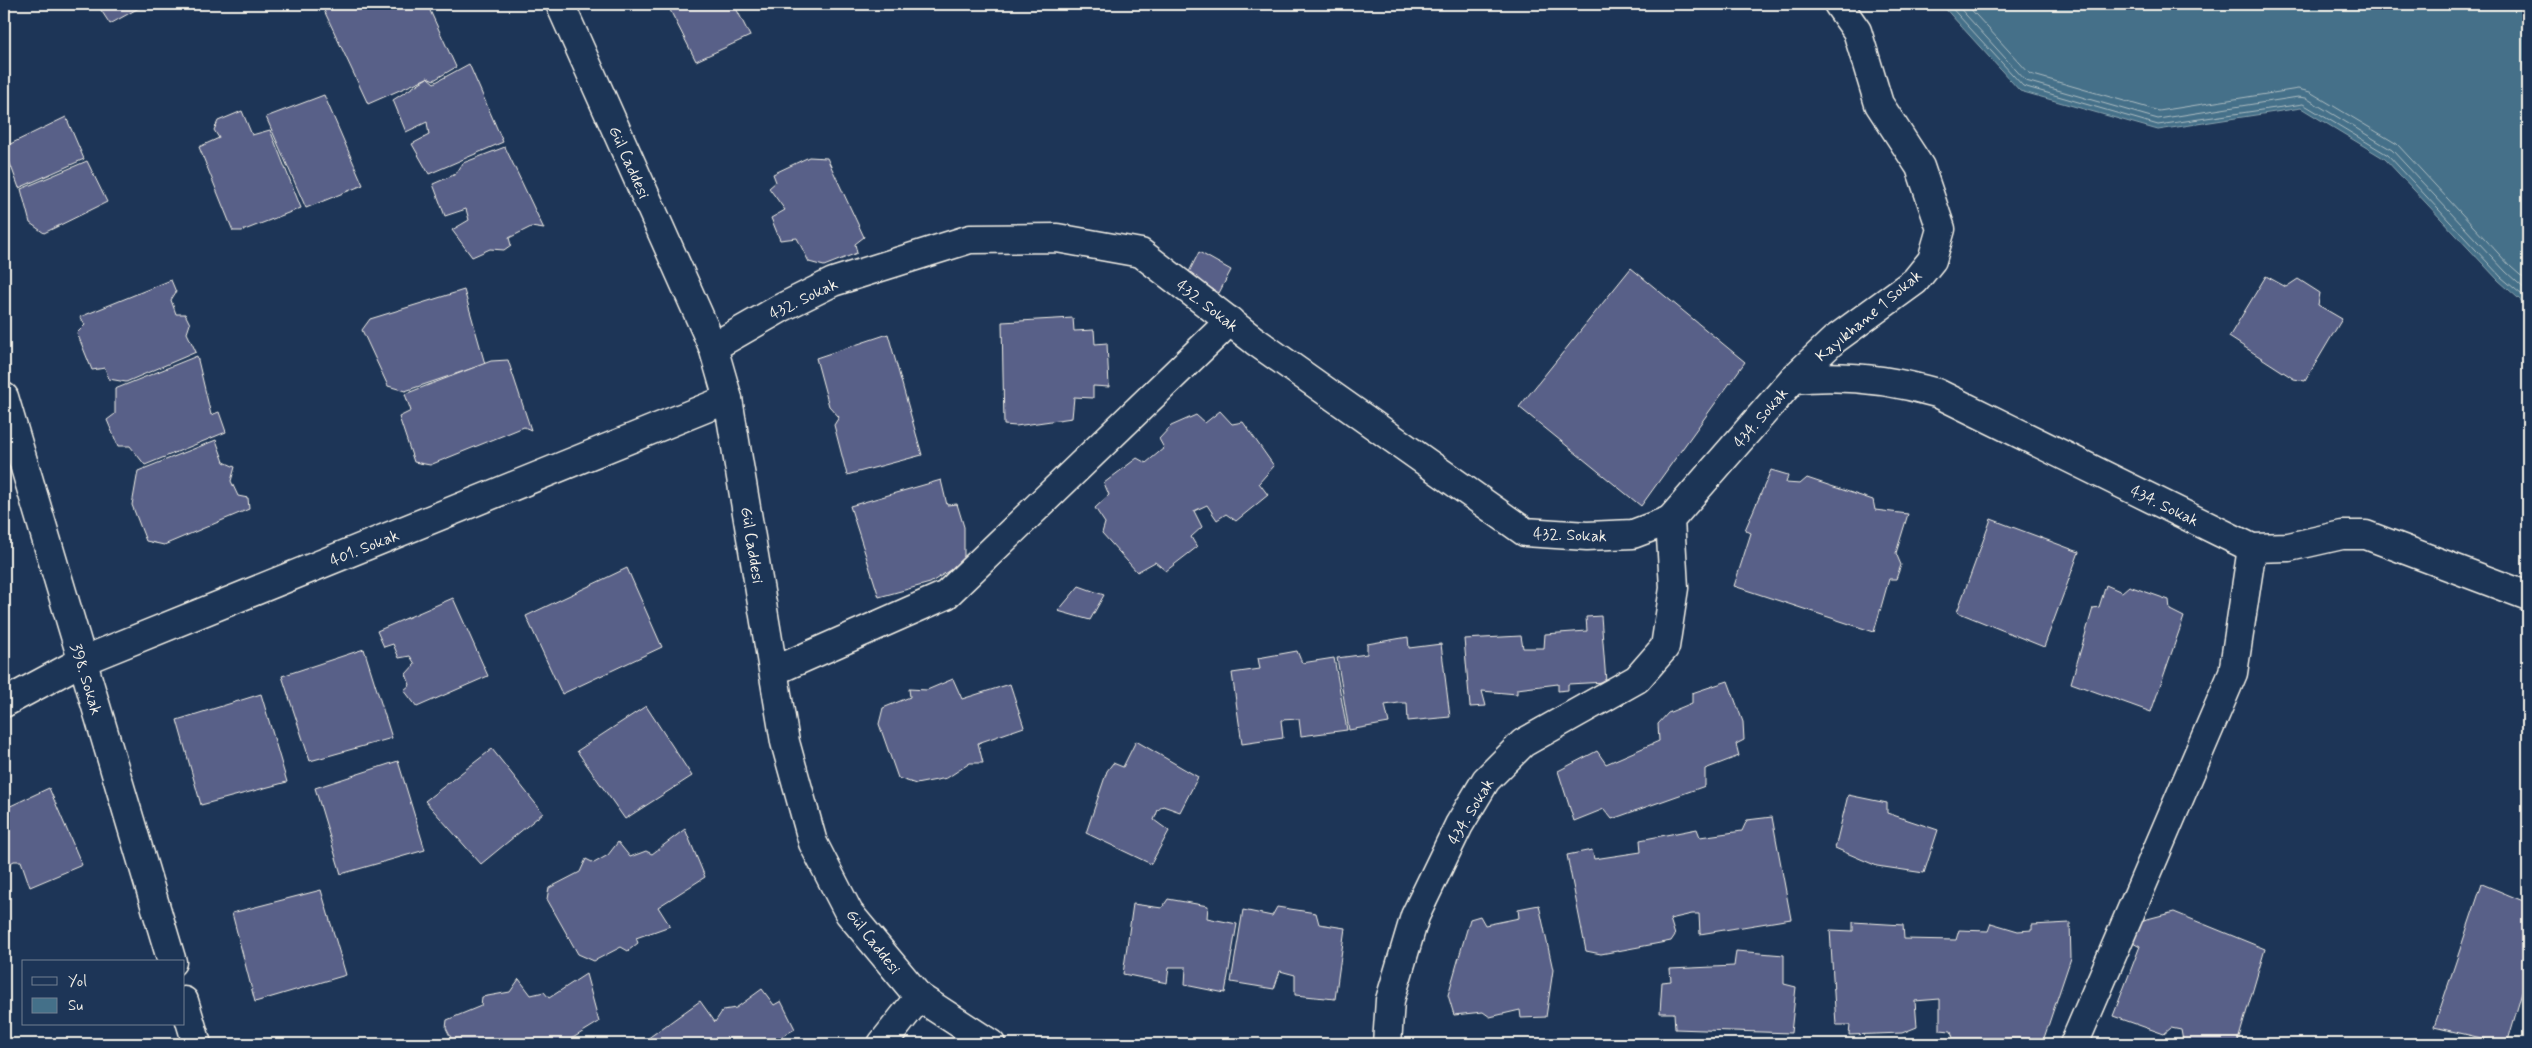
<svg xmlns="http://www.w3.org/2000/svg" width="2532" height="1048" font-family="Mynerve,sans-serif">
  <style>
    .water { fill: #447089; stroke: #8aa4af }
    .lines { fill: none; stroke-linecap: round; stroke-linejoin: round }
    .shore { stroke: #aebdc2; stroke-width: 1 }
    .building { fill: #586188; stroke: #f4f1e8 }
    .minor-casing { stroke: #f4f1e8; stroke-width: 31 }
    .major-casing { stroke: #f4f1e8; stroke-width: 31 }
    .minor { stroke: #1d3557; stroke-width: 28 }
    .major { stroke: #1d3557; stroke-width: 28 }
    .labels { text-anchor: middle; stroke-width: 4; stroke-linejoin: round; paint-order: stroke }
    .street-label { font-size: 16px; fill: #f4f1e8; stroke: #1d3557 }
  </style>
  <rect width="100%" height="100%" fill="#1d3557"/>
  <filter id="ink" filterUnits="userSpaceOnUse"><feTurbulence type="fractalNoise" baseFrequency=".02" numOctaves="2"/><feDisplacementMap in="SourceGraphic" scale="10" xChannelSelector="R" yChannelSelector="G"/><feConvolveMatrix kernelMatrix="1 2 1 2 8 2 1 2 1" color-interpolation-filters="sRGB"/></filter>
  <g filter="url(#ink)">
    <path class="water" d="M 1941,4 L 2528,4 L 2528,307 L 2498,280 L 2385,159 L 2301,108 L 2158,130 L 2020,91 Z"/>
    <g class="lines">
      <g class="shore">
        <path d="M 1948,4 L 2023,86 L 2158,125 L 2303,104 L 2388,155 L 2501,277 L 2528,300"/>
        <path d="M 1956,4 L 2026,81 L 2158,119 L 2298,97 L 2306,98 L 2392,150 L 2506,272 L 2528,292"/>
        <path d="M 1966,4 L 2030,74 L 2159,111 L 2298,89 L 2310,92 L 2397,144 L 2511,267 L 2528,282"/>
      </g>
    </g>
    <g class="building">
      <path d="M 97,4 L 146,4 L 110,24 Z"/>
      <path d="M 321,4 L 427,4 L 456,67 L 434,80 L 427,77 L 434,83 L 469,64 L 503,142 L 429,174 L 412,144 L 429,135 L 427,122 L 406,132 L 393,100 L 427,78 L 368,104 Z"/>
      <path d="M 677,4 L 734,4 L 750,36 L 696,61 L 669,8 Z"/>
      <path d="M 324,95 L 363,185 L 306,208 L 266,117 Z"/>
      <path d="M 242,111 L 252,135 L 270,130 L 301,208 L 242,231 L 233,231 L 199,147 L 219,138 L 214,130 L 218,121 Z"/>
      <path d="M 66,117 L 84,159 L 19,188 L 4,147 Z"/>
      <path d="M 505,147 L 544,229 L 531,227 L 509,238 L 511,245 L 504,250 L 490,249 L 472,257 L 452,230 L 469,220 L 466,209 L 445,216 L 433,184 L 456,174 L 463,163 Z"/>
      <path d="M 809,157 L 827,158 L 864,237 L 855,244 L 857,253 L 824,266 L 809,262 L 797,238 L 780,240 L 771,218 L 785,210 L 769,188 L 776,182 L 773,174 Z"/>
      <path d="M 87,161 L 107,202 L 44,233 L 30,223 L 21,189 Z"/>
      <path d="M 1199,252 L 1231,270 L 1219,293 L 1188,274 Z"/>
      <path d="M 1631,268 L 1745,362 L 1641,506 L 1519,407 Z"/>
      <path d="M 2266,276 L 2286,287 L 2298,279 L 2320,293 L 2318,305 L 2342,319 L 2305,381 L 2294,379 L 2229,337 Z"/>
      <path d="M 171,280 L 176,292 L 171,300 L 176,314 L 185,314 L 190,324 L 187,333 L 196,352 L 126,382 L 109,379 L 105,368 L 92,370 L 77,333 L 85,325 L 80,317 Z"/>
      <path d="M 464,290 L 485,364 L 405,391 L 388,386 L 362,330 L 370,319 Z"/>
      <path d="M 1073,318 L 1074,331 L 1094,330 L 1095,344 L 1107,343 L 1109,387 L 1093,386 L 1093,398 L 1074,397 L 1072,418 L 1016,426 L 1004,425 L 1002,322 Z"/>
      <path d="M 888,334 L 922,455 L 847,475 L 834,425 L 839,417 L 829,406 L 816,358 Z"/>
      <path d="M 197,356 L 211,415 L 219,412 L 226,432 L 145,465 L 130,446 L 118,446 L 107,420 L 115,414 L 115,389 Z"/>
      <path d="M 508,360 L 531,430 L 524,427 L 430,465 L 414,462 L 399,417 L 411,411 L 405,394 L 491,361 Z"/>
      <path d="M 1220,411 L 1232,424 L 1243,422 L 1274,466 L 1259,483 L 1268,495 L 1236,521 L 1226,514 L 1217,520 L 1207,505 L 1194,511 L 1202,527 L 1191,537 L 1197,547 L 1166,571 L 1155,562 L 1137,572 L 1102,533 L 1105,523 L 1095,508 L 1109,495 L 1104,483 L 1137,458 L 1146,463 L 1164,448 L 1159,439 L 1171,426 L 1196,415 L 1205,423 Z"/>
      <path d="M 216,440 L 224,462 L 235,467 L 231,481 L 238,496 L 248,498 L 249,509 L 164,545 L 146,541 L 132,505 L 138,471 Z"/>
      <path d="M 1771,470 L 1788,475 L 1786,483 L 1800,484 L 1807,478 L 1873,500 L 1875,510 L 1908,514 L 1896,553 L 1901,565 L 1896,579 L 1889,579 L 1874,632 L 1734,586 L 1751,533 L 1745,530 Z"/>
      <path d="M 941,480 L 947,505 L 957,504 L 964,527 L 964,561 L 930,583 L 879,597 L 850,506 Z"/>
      <path d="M 1991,519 L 2079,552 L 2044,647 L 1957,612 Z"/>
      <path d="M 627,568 L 662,647 L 562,694 L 526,616 Z"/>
      <path d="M 2106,585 L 2122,592 L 2129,586 L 2169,600 L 2170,610 L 2184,617 L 2151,712 L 2071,683 L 2093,608 L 2099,607 Z"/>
      <path d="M 1079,586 L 1104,595 L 1090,620 L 1058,611 Z"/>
      <path d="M 453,598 L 488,676 L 417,707 L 404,690 L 410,685 L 406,674 L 415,664 L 410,656 L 399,658 L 393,644 L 384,647 L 377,631 Z"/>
      <path d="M 1601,616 L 1606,682 L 1568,684 L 1568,690 L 1558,691 L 1558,684 L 1517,689 L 1517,694 L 1482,691 L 1486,706 L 1470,707 L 1464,639 L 1521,636 L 1523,648 L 1544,648 L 1545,634 L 1587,631 L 1586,617 Z"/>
      <path d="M 1408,637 L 1409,648 L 1441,644 L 1450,717 L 1408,721 L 1407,703 L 1399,703 L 1385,705 L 1389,723 L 1349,730 L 1337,658 L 1367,654 L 1367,644 Z"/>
      <path d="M 364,649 L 392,738 L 310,761 L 282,676 Z"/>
      <path d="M 1297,651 L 1302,663 L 1334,658 L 1347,730 L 1301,736 L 1299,719 L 1281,720 L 1283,738 L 1242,744 L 1232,673 L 1260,669 L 1258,658 Z"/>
      <path d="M 953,679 L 962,699 L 1010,684 L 1024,727 L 978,743 L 983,763 L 970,763 L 947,778 L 916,784 L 898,778 L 879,724 L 883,708 L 910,697 L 909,689 L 927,690 Z"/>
      <path d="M 1728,681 L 1743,722 L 1744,740 L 1736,744 L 1739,756 L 1705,769 L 1705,786 L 1612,819 L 1604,809 L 1574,821 L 1558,771 L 1597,751 L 1606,764 L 1659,741 L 1658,724 L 1668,713 L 1692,703 L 1692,693 Z"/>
      <path d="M 261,694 L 287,782 L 201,805 L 177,720 Z"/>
      <path d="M 646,706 L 692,776 L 625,819 L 577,751 Z"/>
      <path d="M 1136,741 L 1198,777 L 1180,812 L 1163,806 L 1158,810 L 1154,820 L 1169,831 L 1151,864 L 1086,833 L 1107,771 L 1113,763 L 1123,767 Z"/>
      <path d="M 492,749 L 543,813 L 481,864 L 425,801 Z"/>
      <path d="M 398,761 L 425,850 L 341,874 L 315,788 Z"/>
      <path d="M 49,788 L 82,865 L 30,887 L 21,861 L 14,861 L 4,867 L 4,809 Z"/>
      <path d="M 1848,795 L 1887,803 L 1887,813 L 1938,830 L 1924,873 L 1877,866 L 1835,848 Z"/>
      <path d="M 1772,817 L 1791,919 L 1700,934 L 1699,914 L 1692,914 L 1670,919 L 1675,935 L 1671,941 L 1601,954 L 1586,951 L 1567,855 L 1592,850 L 1594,859 L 1641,852 L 1640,840 L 1697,829 L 1700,837 L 1742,831 L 1747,820 Z"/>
      <path d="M 685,829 L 705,877 L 658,907 L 670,926 L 636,938 L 638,943 L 628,951 L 621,947 L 594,961 L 578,954 L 547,899 L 549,888 L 580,872 L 586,859 L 594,863 L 608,855 L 618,842 L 630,857 L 646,851 L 652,854 Z"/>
      <path d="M 2482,884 L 2528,903 L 2528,972 L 2507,1044 L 2434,1027 Z"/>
      <path d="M 321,890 L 346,975 L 255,1002 L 232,913 Z"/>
      <path d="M 1168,899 L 1208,906 L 1207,918 L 1237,924 L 1225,993 L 1185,985 L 1186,967 L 1169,967 L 1167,983 L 1123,974 L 1133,904 L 1162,908 Z"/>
      <path d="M 1539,905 L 1553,970 L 1546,1017 L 1521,1018 L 1520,1010 L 1490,1017 L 1483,1012 L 1454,1015 L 1448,995 L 1470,919 L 1480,916 L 1485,925 L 1519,918 L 1518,909 Z"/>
      <path d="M 1277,907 L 1316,913 L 1319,924 L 1345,928 L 1335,999 L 1295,995 L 1295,975 L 1280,971 L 1274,989 L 1231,982 L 1243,910 L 1272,916 Z"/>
      <path d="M 2174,912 L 2265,949 L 2237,1044 L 2191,1044 L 2183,1041 L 2181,1030 L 2171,1028 L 2164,1034 L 2113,1016 L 2140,946 L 2131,941 L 2136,922 Z"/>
      <path d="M 1853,922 L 1903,925 L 1904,939 L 1956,940 L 1959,930 L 1988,931 L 1991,923 L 2018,931 L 2032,930 L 2032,925 L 2070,923 L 2071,958 L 2044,1038 L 1953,1038 L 1951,1031 L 1940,1030 L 1940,999 L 1915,1001 L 1917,1027 L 1902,1033 L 1849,1035 L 1850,1025 L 1836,1025 L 1830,930 L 1853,931 Z"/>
      <path d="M 1736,951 L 1784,955 L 1784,984 L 1796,987 L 1791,1033 L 1675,1029 L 1674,1013 L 1660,1013 L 1662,982 L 1671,981 L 1670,969 L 1734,966 Z"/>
      <path d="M 586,974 L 599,1022 L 563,1044 L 454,1044 L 446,1028 L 447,1020 L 481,1006 L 482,997 L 510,992 L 519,979 L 531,995 L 544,992 L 549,998 Z"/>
      <path d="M 762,989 L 774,1005 L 781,1001 L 795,1029 L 768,1044 L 640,1044 L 700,1001 L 715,1022 L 723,1010 L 736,1008 Z"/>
    </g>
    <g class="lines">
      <g class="minor-casing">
        <g id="minor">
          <path d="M 713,347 L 781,308 L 833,282 L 970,239 L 1057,238 L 1141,253 L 1255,341 L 1525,532 L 1587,536 L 1633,534 L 1670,520"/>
          <path d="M 1793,379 C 1843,374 1889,379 1937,393 L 2252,548 L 2289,547 L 2342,535 L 2366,535 L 2528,596"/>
          <path d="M 4,397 L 172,962"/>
          <path d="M 774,671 L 946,595 L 1230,321"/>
          <path d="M 4,703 L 82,661 L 728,399"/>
          <path d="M 184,1001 L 197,1044"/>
          <path d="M 882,1044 L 919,997"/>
          <path d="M 1387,1044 L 1390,1000 L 1415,916 L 1459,825 L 1486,780 L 1523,743 L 1637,679 L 1665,647 L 1674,588 L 1670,520 L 1793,379 L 1834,340 L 1915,281 L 1932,260 L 1941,229 L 1920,167 L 1879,104 L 1857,31 L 1838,4"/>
          <path d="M 2074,1044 L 2233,673 L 2252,548"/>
        </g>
      </g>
      <g class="major-casing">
        <path id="major" d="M 560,4 L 713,347 L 728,399 L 785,742 L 813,843 L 849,913 L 919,997 L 991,1044"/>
      </g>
      <use href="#minor" class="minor"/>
      <use href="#major" class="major"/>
    </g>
  </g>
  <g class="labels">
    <g class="street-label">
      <text transform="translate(630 162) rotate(66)" y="6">Gül Caddesi</text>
      <text transform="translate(803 298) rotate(-26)" y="6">432. Sokak</text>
      <text transform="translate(1208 305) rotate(38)" y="6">432. Sokak</text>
      <text transform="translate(1868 315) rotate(-40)" y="6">Kayıkhane 1 Sokak</text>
      <text transform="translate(1760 417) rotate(-49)" y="6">434. Sokak</text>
      <text transform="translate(2165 505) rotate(26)" y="6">434. Sokak</text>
      <text transform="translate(1570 534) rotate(2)" y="6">432. Sokak</text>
      <text transform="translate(753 545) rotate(81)" y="6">Gül Caddesi</text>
      <text transform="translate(364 547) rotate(-22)" y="6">401. Sokak</text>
      <text transform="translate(87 679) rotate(73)" y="6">398. Sokak</text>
      <text transform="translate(1470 811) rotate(-59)" y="6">434. Sokak</text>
      <text transform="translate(874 941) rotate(52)" y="6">Gül Caddesi</text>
    </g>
  </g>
  <rect width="2532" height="1048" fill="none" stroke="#1d3557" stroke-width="20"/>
  <rect x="10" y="10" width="2512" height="1028" fill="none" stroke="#f4f1e8" stroke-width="2" filter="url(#ink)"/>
  <rect x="22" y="960" width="162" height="65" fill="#1d3557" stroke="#738091"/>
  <rect x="32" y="977" width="25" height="8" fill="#1d3557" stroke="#738091"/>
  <text x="68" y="986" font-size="15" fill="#f4f1e8">Yol</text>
  <rect x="32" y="998" width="25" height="15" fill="#447089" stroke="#738091"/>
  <text x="68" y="1010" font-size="15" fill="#f4f1e8">Su</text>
</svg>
